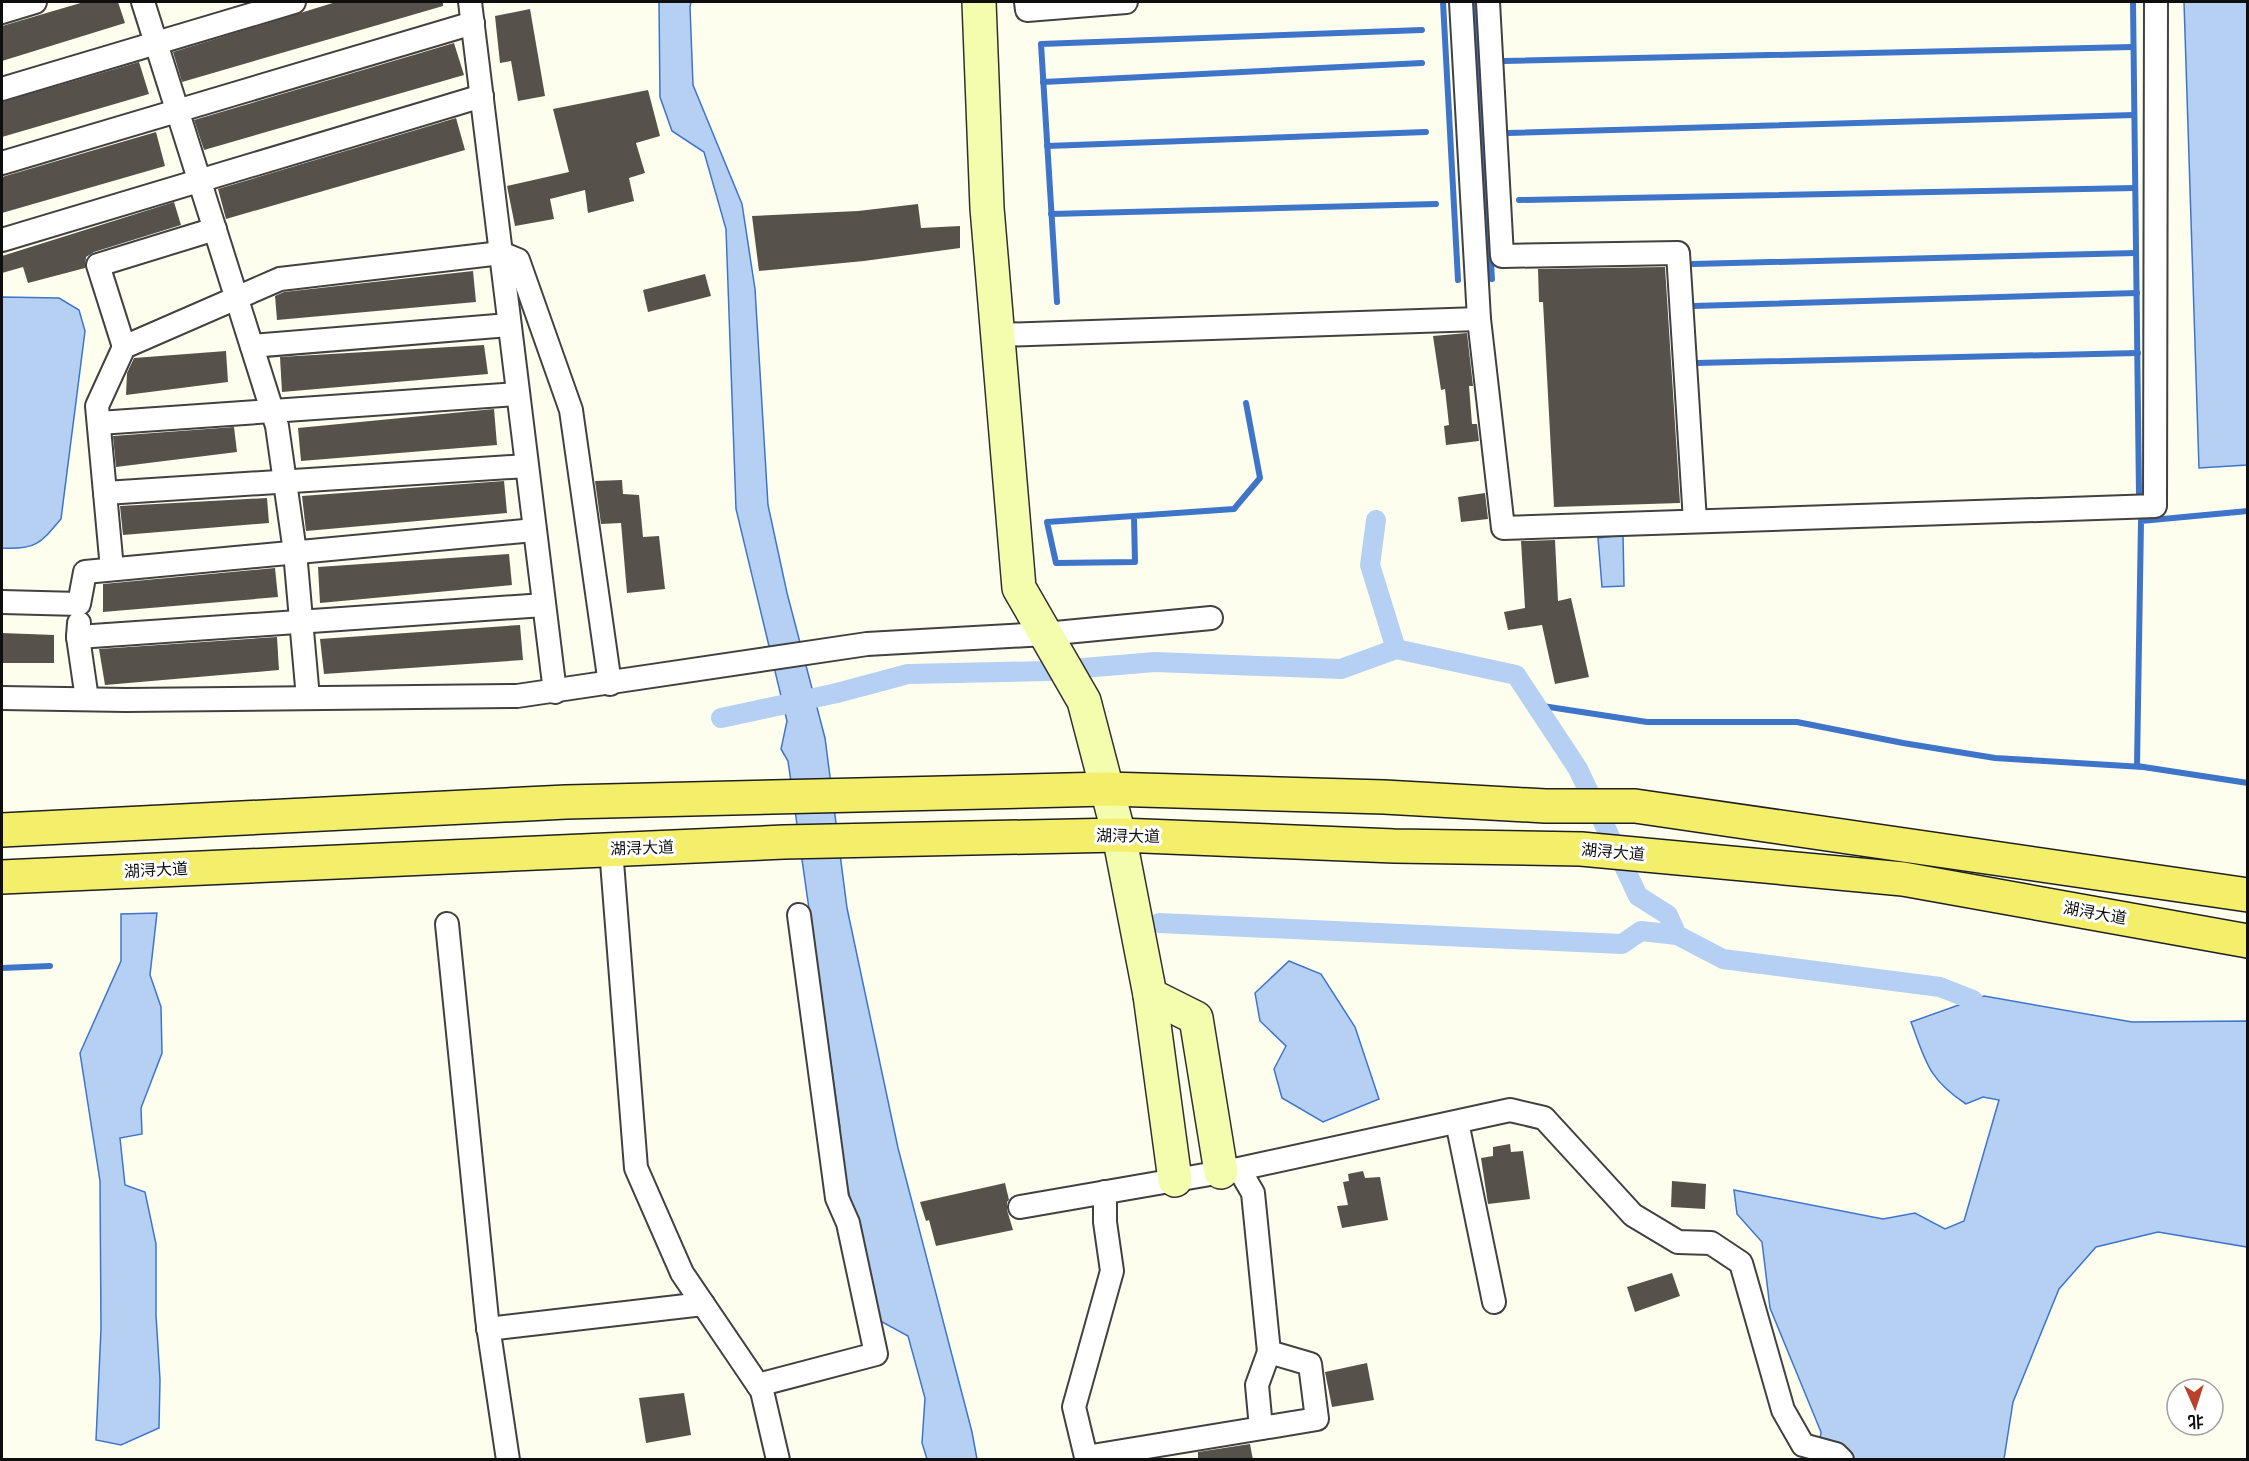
<svg xmlns="http://www.w3.org/2000/svg" width="2249" height="1461" font-family="'Crimson Pro','Noto Sans SC',serif">
<rect width="100%" height="100%" fill="#fefeef"/>
<!-- water -->
<g fill="#b6d0f4" stroke="#3f75c9" stroke-width="1.5">
<path d="M659,2H691L690,7L693,85L742,204L755,289L768,505L787,593L825,738L847,908L898,1148L972,1432L977,1459H927L922,1443L925,1398L908,1336L873,1317L837,1132L840,1127L788,761L781,749L787,721L736,509L726,229L704,152L672,131L660,97Z"/>
<path d="M2184,2H2247V465L2199,468Z"/>
<path d="M2,297L59,298L79,310L85,331L61,519C40,544 35,550 2,548Z"/>
<path d="M1623,535L1624,586L1602,587L1598,538Z"/>
<path d="M157,913L150,975L161,1007L162,1053L141,1108L142,1134L120,1138L125,1185L145,1192L156,1244V1315L160,1380L159,1428L121,1445L96,1440L101,1329L100,1181L80,1053L121,961V914Z"/>
<path d="M1289,961L1321,974L1355,1027L1379,1099L1323,1122L1282,1098L1274,1069L1286,1046L1260,1021L1255,993Z"/>
<path d="M1984,996L2132,1022L2247,1021V1247L2158,1232L2096,1247L2059,1289L2013,1402L2004,1459H1817L1821,1432L1770,1308L1762,1242L1737,1214L1734,1190L1883,1219L1915,1213L1945,1229L1964,1221L1999,1100L1983,1097L1966,1104C1928,1079 1926,1062 1911,1022Z"/>
</g>
<g fill="none" stroke-linecap="round" stroke-linejoin="round">
<!-- stream -->
<g stroke="#3f75c9" stroke-width="6">
<path d="M1443,2L1458,280"/>
<path d="M1475,2L1492,279"/>
<path d="M2133,2L2139,494"/>
<path d="M1504,61L2133,47"/>
<path d="M1043,82L1422,63"/>
<path d="M1509,133L2134,115"/>
<path d="M1047,146L1426,132"/>
<path d="M1519,200L2135,188"/>
<path d="M1051,214L1436,204"/>
<path d="M1693,264L2136,253"/>
<path d="M1057,302L1041,44L1422,30"/>
<path d="M1693,306L2137,293"/>
<path d="M1696,363L2138,353"/>
<path d="M2248,511L2141,521L2137,766L2248,783"/>
<path d="M1134,516L1135,562L1056,563L1047,522L1234,509L1260,478L1246,403"/>
<path d="M1536,705L1647,722H1797L1903,743L1995,758L2143,767"/>
<path d="M2,968L50,966"/>
</g>
<!-- canal -->
<g stroke="#b6d0f4" stroke-width="20">
<path d="M1376,520L1370,565L1396,649L1516,675L1578,769L1638,896L1668,915L1677,935L1723,959L1940,987L1973,1000"/>
<path d="M721,718L837,693L908,674L1047,671L1155,662L1341,669L1396,649"/>
<path d="M1159,923L1622,944L1641,931L1677,935"/>
</g>
</g>
<!-- building -->
<g fill="#56524b">
<path d="M84,2H118L125,23L2,61V26Z"/>
<path d="M336,2H443V6L182,82L173,52Z"/>
<path d="M530,9L545,96L518,101L511,61L500,63L495,16Z"/>
<path d="M454,43L464,75L204,150L194,120Z"/>
<path d="M139,62L149,94L2,137V102Z"/>
<path d="M648,90L660,136L636,143L645,173L629,178L634,201L588,213L585,190L550,199L554,219L515,226L507,186L569,172L553,109Z"/>
<path d="M456,118L465,150L226,219L218,189Z"/>
<path d="M156,132L165,166L2,213V177Z"/>
<path d="M174,202L181,225L94,252L86,257L85,268L28,283L23,267L2,273V256Z"/>
<path d="M918,204L921,228L960,226V248L864,261L759,271L752,216L858,211Z"/>
<path d="M1665,267L1680,503L1554,507L1543,302H1539L1538,269Z"/>
<path d="M473,271L476,302L277,320L275,296L284,292Z"/>
<path d="M705,274L711,296L648,312L643,290Z"/>
<path d="M1467,333L1473,386H1469L1472,424H1477L1479,441L1446,445L1444,426L1449,425L1445,389L1441,390L1433,336Z"/>
<path d="M484,345L488,374L282,392L280,357Z"/>
<path d="M226,351L228,382L126,395L127,373L134,358Z"/>
<path d="M494,409L497,445L301,461L298,428Z"/>
<path d="M234,427L237,452L116,467L113,436Z"/>
<path d="M622,480L623,494L639,495L643,537L659,536L665,589L627,593L621,523L601,524L595,481Z"/>
<path d="M504,481L507,513L306,531L302,496Z"/>
<path d="M1485,493L1488,519L1461,522L1458,497Z"/>
<path d="M267,498L269,523L123,535L120,506Z"/>
<path d="M1555,540L1558,601L1571,598L1589,677L1555,684L1542,625L1508,630L1504,612L1525,608L1521,541Z"/>
<path d="M509,554L512,585L320,603L318,567Z"/>
<path d="M275,568L278,597L103,612V584Z"/>
<path d="M520,625L523,660L324,674L320,639Z"/>
<path d="M2,633L54,635V663H2Z"/>
<path d="M277,637L279,670L105,685L99,649Z"/>
<path d="M1510,1144L1511,1152L1523,1151L1530,1199L1488,1204L1481,1158L1493,1156V1147Z"/>
<path d="M1363,1171L1365,1178L1380,1177L1388,1220L1342,1228L1337,1206L1348,1205L1343,1182L1349,1181L1348,1174Z"/>
<path d="M1672,1181L1706,1184L1705,1209L1671,1207Z"/>
<path d="M1005,1183L1009,1200L1007,1202V1210L1013,1230L936,1246L929,1220L926,1221L920,1202Z"/>
<path d="M1672,1273L1680,1296L1635,1312L1627,1287Z"/>
<path d="M1367,1363L1374,1400L1332,1407L1325,1372Z"/>
<path d="M684,1393L691,1435L646,1443L639,1398Z"/>
<path d="M1250,1444L1253,1460H1198V1452Z"/>
</g>
<g fill="none" stroke-linecap="round" stroke-linejoin="round">
<defs>
<g id="street">
<path d="M143,2L277,426L295,552L308,698"/>
<path d="M470,2L555,692"/>
<path d="M1026,2L1027,10L1126,2"/>
<path d="M1461,2L1479,319L1503,528L2155,506L2156,2"/>
<path d="M1488,2L1502,256L1678,253L1695,521"/>
<path d="M2,12L35,2"/>
<path d="M2,89L294,2"/>
<path d="M2,163L473,23"/>
<path d="M2,240L482,96"/>
<path d="M998,335L1479,319"/>
<path d="M252,346L509,325"/>
<path d="M124,347L98,265L215,229"/>
<path d="M99,423L518,394"/>
<path d="M105,493L526,466"/>
<path d="M112,569L97,406L124,347L280,279L501,253L518,260L571,410L610,684"/>
<path d="M2,602L79,604L85,572L534,530"/>
<path d="M79,623L78,637L87,699"/>
<path d="M78,637L544,605"/>
<path d="M2,698L126,700L517,696L867,644L1045,634L1211,618"/>
<path d="M611,849L636,1168L682,1273L762,1391L778,1460"/>
<path d="M447,924L487,1319L508,1460"/>
<path d="M1457,1122L1494,1302"/>
<path d="M1105,1192V1222L1112,1271L1074,1407L1086,1457L1317,1419L1310,1364L1269,1352L1253,1193L1239,1169"/>
<path d="M1020,1207L1239,1169L1510,1110L1544,1118L1633,1215L1678,1242L1711,1243L1741,1263L1783,1410L1803,1445L1836,1454L1842,1460"/>
<path d="M488,1329L703,1304"/>
<path d="M758,1385L876,1354L848,1223L837,1198L799,915"/>
<path d="M1261,1428L1257,1385L1269,1352"/>
</g>
<g id="secondary">
<path d="M979,2L987,208L1019,588L1084,701L1119,835L1150,995L1175,1180"/>
<path d="M1150,995L1196,1018L1221,1172"/>
</g>
<g id="primary">
<path d="M2,830L566,802L1107,789L1384,797L1545,806H1635L2248,895"/>
<path d="M2,877L784,842L1119,835L1394,846L1581,849L1903,879L2248,941"/>
</g>
</defs>
<!-- street casing -->
<use href="#street" stroke="#414141" stroke-width="26"/>
<!-- secondary casing -->
<use href="#secondary" stroke="#303030" stroke-width="36"/>
<!-- primary casing -->
<use href="#primary" stroke="#1f1f1f" stroke-width="36"/>
<!-- street -->
<use href="#street" stroke="#fff" stroke-width="22"/>
<!-- secondary -->
<use href="#secondary" stroke="#f4fcad" stroke-width="33"/>
<!-- primary -->
<use href="#primary" stroke="#f4ef6a" stroke-width="33"/>
</g>
<g text-anchor="middle" dominant-baseline="central" stroke-width="6" stroke-linejoin="round" paint-order="stroke">
<!-- street labels -->
<g font-size="16" fill="#0e0e0e" stroke="#fff">
<text transform="translate(1128 836) rotate(1)">湖浔大道</text>
<text transform="translate(642 848) rotate(-2)">湖浔大道</text>
<text transform="translate(1613 852) rotate(5)">湖浔大道</text>
<text transform="translate(156 870) rotate(-3)">湖浔大道</text>
<text transform="translate(2095 913) rotate(10)">湖浔大道</text>
</g>
</g>
<!-- border -->
<rect width="2249" height="1461" fill="none" stroke="#0e0e0e" stroke-width="6"/>
<!-- north arrow -->
<g transform="translate(2195 1407) rotate(177)"><circle r="28" fill="#ffffff" stroke="#9f9f9f" stroke-width="1.5"/>
<path d="M0-4.5L10 22L0 15L-10 22Z" fill="#ba412a"/>
<text y="-9" font-size="16" font-weight="bold" text-anchor="middle" fill="#0e0e0e">北</text>
</g>
</svg>
